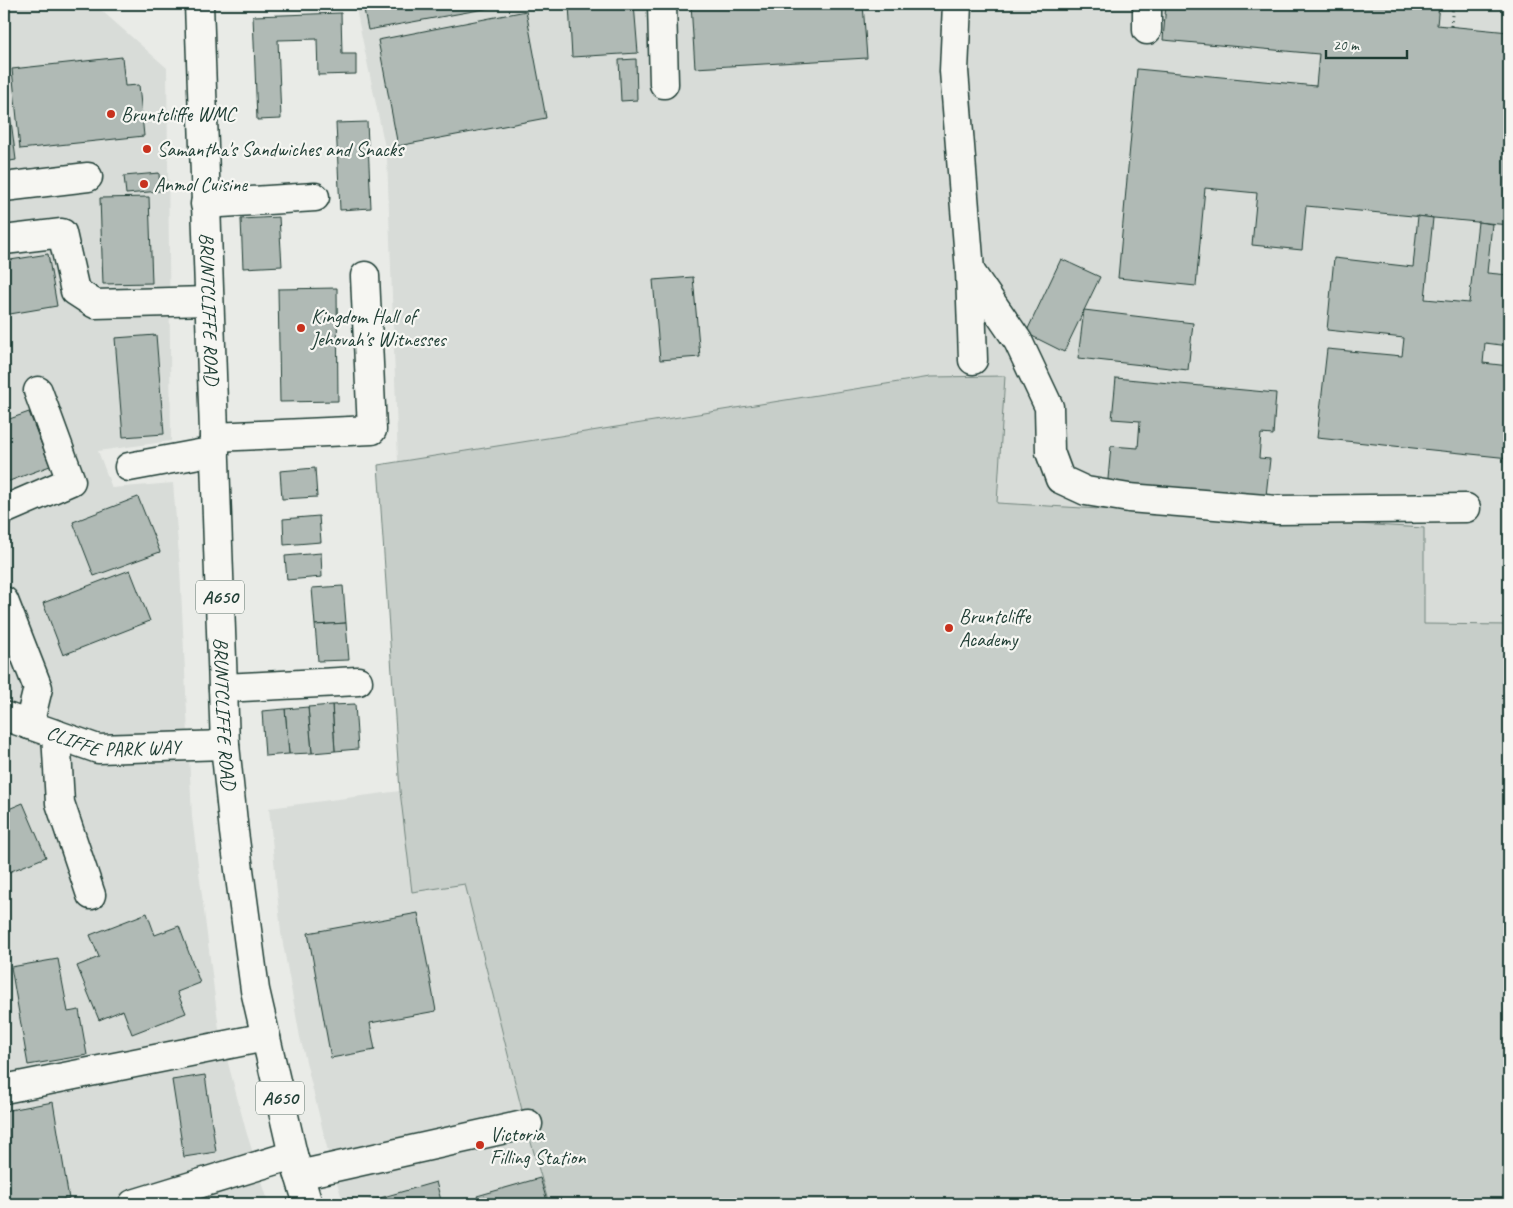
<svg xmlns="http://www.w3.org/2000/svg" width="1513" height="1208" font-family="Caveat,sans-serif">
<rect width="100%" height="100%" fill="#e9ebe7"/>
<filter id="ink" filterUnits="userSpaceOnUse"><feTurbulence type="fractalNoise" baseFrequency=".02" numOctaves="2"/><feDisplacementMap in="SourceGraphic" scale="10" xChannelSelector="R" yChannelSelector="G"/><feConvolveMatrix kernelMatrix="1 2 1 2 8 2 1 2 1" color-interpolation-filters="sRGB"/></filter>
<g filter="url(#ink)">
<!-- built -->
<g fill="#d8dcd8">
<path d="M4,4H94L167,68L171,441L98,451L112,488L173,483L180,568L192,817L219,1029L246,1131L269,1204H4Z"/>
<path d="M355,4H1509V1204H344L332,1168L300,1037L281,933L269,808L400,791L378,465L398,462L387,157Z"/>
</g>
<!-- green -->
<path fill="#c7cec9" stroke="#73867e" d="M1005,376L997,503L1424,528V624L1509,625V1204H549L525,1122L465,884L412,892L400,791L378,465L930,377Z"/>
<!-- building -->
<g fill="#b0bab5" stroke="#1f3d34">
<path d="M363,4H512L368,30Z"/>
<path d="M569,4H634L638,53L572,57Z"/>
<path d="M691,4H863L867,58L695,68Z"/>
<path d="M1166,4H1275L1302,6V4H1439L1437,25L1509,32V225L1306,206L1302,250L1252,245L1257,193L1205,188L1196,286L1118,278L1137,69L1316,86L1319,54L1163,40Z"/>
<path d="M526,11L546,118L398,146L378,40Z"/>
<path d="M341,13L342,54H356V74L318,75L317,39L278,40L281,119L257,120L253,16Z"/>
<path d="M122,57L125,86L139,85L144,136L20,149L12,69Z"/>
<path d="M636,59L637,100L621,101L619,60Z"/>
<path d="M4,113H10L16,160L4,162Z"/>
<path d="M367,122L371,208L340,210L336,123Z"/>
<path d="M159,173L160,191L126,194L124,176Z"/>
<path d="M149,197L152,283L103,284L100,198Z"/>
<path d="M1418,216L1433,218L1425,299L1469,303L1478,222L1492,224L1487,273L1509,275V346L1485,343L1483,363L1509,366V458L1317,438L1327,349L1402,356L1404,338L1327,330L1334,258L1413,267Z"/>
<path d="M279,217L282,266L243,268L241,219Z"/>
<path d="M48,254L57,306L4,315V261Z"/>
<path d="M1061,259L1100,277L1064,352L1026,333Z"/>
<path d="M693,277L700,357L660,360L653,280Z"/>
<path d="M337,288L338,401L280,402L278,289Z"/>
<path d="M1084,310L1193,323L1188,370L1078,358Z"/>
<path d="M156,335L164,434L123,437L115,338Z"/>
<path d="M1116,378L1276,393L1273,435L1261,434L1259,458L1270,459L1265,505L1107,490L1111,446L1138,448L1140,421L1112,419Z"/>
<path d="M29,412L50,466L4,483V421Z"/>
<path d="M315,468L317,497L282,499L280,471Z"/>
<path d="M138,497L160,552L94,576L73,522Z"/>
<path d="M319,516L321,542L284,545L283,519Z"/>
<path d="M321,553L322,577L287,580L285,556Z"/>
<path d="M130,570L150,621L63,655L43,603Z"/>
<path d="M343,586L346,623L315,625L312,588Z"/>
<path d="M346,623L349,660L318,661L315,625Z"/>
<path d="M355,704L358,749L335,751L332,705Z"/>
<path d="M332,705L335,751L312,753L308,707Z"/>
<path d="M308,707L312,753L289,754L285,709Z"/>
<path d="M285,709L289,754L265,756L262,711Z"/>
<path d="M23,803L46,857L4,874V811Z"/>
<path d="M147,913L155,935L179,926L200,983L177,992L186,1013L132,1034L123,1010L99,1020L77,966L99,957L90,935Z"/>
<path d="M418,913L436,1011L370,1023L375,1050L331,1058L308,933Z"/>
<path d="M58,959L68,1012L79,1010L87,1055L28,1065L11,967Z"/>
<path d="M205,1075L216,1152L184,1157L172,1080Z"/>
<path d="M53,1102L69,1199L39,1204H4V1111Z"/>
<path d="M540,1178L548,1204H480L477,1196Z"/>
<path d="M436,1182L442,1204H359Z"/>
</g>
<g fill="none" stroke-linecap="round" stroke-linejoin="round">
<defs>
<g id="minor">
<path d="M662,4L664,84"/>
<path d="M957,4L954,71L970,271L973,360"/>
<path d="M1147,30V4"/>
<path d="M4,187L88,177"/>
<path d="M205,204L315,197"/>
<path d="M4,240L62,233L75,291L95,304L208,301"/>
<path d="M970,271L1018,341L1049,407L1050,452L1060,479L1086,491L1129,498L1277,510L1466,508"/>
<path d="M214,437L372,430L365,276"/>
<path d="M129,467L215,451"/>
<path d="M4,510L71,481L38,391"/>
<path d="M4,601L38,688L29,725"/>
<path d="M223,688L358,681"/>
<path id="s1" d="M4,716L98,749L225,745"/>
<path d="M56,734L60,803L91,895"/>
<path d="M4,1089L266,1037"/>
<path d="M299,1175L528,1124"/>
<path d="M133,1204L293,1155"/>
</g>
<g id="major">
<path id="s2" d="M199,4L225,745L234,832L255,990L293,1155L308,1204"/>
</g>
</defs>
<!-- minor casing -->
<use href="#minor" stroke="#1f3d34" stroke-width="31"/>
<!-- major casing -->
<use href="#major" stroke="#1f3d34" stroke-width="31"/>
<!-- path -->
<g stroke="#1f3d34" stroke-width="3" stroke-dasharray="1 4" stroke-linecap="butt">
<path d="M1473,4L1508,7"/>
<path d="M1451,26L1453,4"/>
</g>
<!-- minor -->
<use href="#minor" stroke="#f6f6f2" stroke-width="28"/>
<!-- major -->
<use href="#major" stroke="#f6f6f2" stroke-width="28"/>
</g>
</g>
<!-- markers -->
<g fill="#c8321e" stroke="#f6f6f2" stroke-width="2">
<circle cx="111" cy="114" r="5"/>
<circle cx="147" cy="149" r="5"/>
<circle cx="144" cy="184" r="5"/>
<circle cx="301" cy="328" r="5"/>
<circle cx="949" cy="628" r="5"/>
<circle cx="480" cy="1145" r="5"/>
</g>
<g text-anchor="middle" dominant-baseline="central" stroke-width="4.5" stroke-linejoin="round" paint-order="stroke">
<!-- shield labels -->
<g fill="#f6f6f2" stroke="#60746d" stroke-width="1">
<rect x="196" y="580.5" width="48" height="33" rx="4"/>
<rect x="256" y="1081.5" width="48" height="33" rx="4"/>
</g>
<g font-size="19" font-weight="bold" fill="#1f3d34">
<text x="220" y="597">A650</text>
<text x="280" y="1098">A650</text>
</g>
<!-- poi labels -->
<g font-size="20" fill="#1f3d34" stroke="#f6f6f2" text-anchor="start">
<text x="121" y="114">Bruntcliffe WMC</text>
<text x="157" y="149">Samantha's Sandwiches and Snacks</text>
<text x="154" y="184">Anmol Cuisine</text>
<text x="311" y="316">Kingdom Hall of<tspan x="311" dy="23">Jehovah's Witnesses</tspan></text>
<text x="959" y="616">Bruntcliffe<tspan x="959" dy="23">Academy</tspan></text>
<text x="490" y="1134">Victoria<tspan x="490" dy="23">Filling Station</tspan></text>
</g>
<!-- street labels -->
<g font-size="20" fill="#1f3d34" stroke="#f6f6f2">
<text stroke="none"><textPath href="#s2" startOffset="305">BRUNTCLIFFE ROAD</textPath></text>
<text stroke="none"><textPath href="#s2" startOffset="710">BRUNTCLIFFE ROAD</textPath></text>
<text stroke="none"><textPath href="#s1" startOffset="114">CLIFFE PARK WAY</textPath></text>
</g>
</g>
<!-- margin -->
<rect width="1513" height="1208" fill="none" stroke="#f6f6f2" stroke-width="20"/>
<rect x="10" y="10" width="1493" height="1188" fill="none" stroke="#1f3d34" stroke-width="2" filter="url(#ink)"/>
<!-- scale -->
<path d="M1326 50v8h81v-8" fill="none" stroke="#1f3d34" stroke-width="2.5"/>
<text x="1333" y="50" font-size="15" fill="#1f3d34" stroke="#f6f6f2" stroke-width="4" paint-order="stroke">20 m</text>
</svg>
